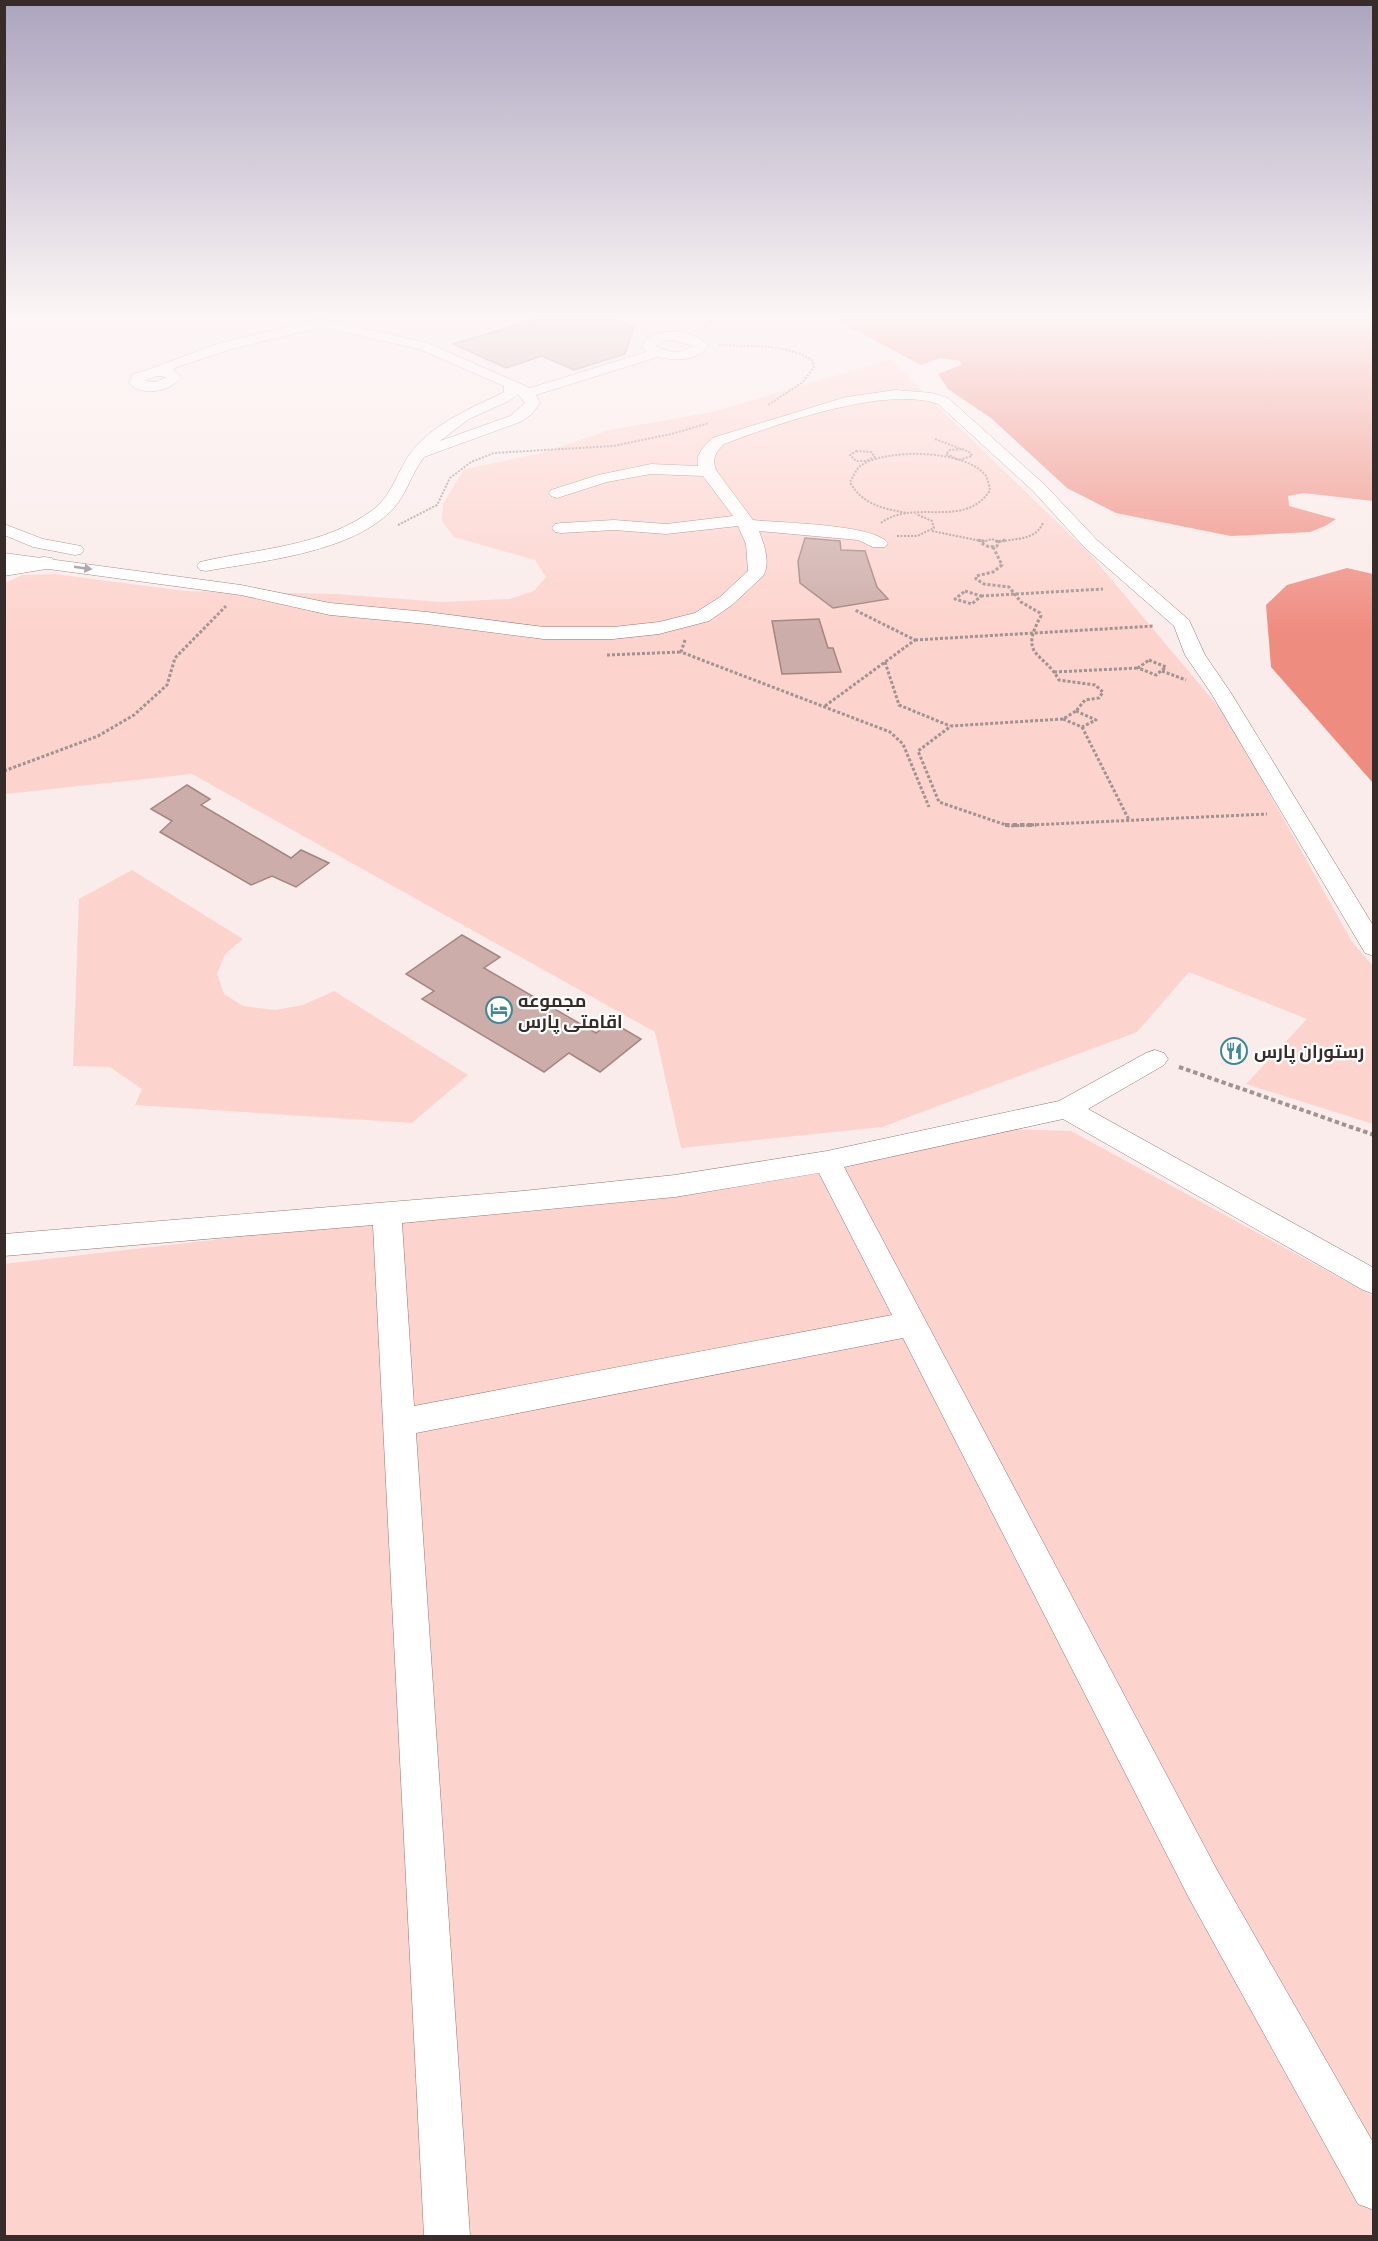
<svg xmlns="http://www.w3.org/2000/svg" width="1378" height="2241" font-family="Poppins,Cairo,sans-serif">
<rect width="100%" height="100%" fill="#faecea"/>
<!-- green -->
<g fill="#fdd3cd">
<path d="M892,359L933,402L1090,554L1227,717L1352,942L1373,966V1124L1246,1084L1307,1019L1189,972L1137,1032L882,1127L681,1148L655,1032L192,774L5,794V583L22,575L55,574L185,591L337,594L441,602L509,599L534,591L546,577L535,560L454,537L442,521L443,504L464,469L538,454L610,430L712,412Z"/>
<path d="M132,870L243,939L225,954L217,974L224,994L243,1006L275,1010L303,1005L334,991L468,1075L412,1123L135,1105L142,1089L110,1067L73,1066L79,899Z"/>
<path d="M1008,1129L1071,1131L1373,1296V2236H5L4,1264L831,1169Z"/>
</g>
<!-- water -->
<g fill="#ef8c80">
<path d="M847,318H1373V501L1304,493L1288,496L1289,506L1336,519L1325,526L1310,532L1231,536L1116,513L1067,488L991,418L948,389L938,374L961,365L960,361L940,358L921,365L836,320Z"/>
<path d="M1347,568L1373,574V783L1271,667L1266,605L1287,585Z"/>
</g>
<!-- building -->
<g fill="#cdada9" stroke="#a48581" stroke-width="1.5">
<path d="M540,318H608L634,327L625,354L574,370L542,356L506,368L453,344Z"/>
<path d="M805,538L840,541L841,550L865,551L877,587L888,599L833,608L800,583L798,561Z"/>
<path d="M819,619L828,648H833L841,672L782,674L772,621Z"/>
<path d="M187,785L210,799L201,805L291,858L301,850L329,863L296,887L272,876L251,885L160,832L172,821L151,809Z"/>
<path d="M462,935L500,957L484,968L596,1033L610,1021L641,1039L600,1072L569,1053L544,1072L422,999L434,991L406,974Z"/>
</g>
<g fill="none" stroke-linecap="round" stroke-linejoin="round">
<defs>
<g id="street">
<path d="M322,319L428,343L530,388L646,352L642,347C652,324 695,329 708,346C696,362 676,361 658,357L536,395L540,403L532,414L520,422L424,457C411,474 406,497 390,512C348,553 262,561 206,571L200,570L197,566L200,562C259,548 324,547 374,509C393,494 398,469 412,451C437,421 470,409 504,392V386L419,349L322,327L232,349L180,366L173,369L181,378C170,392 141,397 129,383L133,374C163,366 191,352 221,343C254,334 289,327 322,319ZM672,340L693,346C681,354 669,353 656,346L662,341ZM157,376L166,377L156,382L144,381ZM518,394L525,403L510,416L440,441L469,419L509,401Z"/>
<path d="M896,390L932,393L948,398L1045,485L1097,540L1189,620L1205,655L1231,693L1374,927V956L1365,953L1362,948L1211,693L1185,655L1174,626L1085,548L1033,491L938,404C886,385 774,425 724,444C715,453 712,458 716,470L753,520C779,523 874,524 888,543L885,547H873L858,540L759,531C764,544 771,563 763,576L732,605L709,621L659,634L613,639H544L427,624L330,615L241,595L4,563V553L241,585L330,603L427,612L544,627H613L659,622L695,613L720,597L748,571L746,544L738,526L666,534L614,530L561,533L555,532L552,528L555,524L561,523L614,520L666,524L733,516L703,476L651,474L607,482L557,498L551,496L549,493L551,490L598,475L651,464L698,466C695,454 705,446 712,438L846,397Z"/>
<path d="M4,524L43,539L81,546L84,550L81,554L75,555L33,547L4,535Z"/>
<path d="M1155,1050L1164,1053L1168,1059L1164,1065L1088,1109L1374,1268V1294L1363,1290L1063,1119L844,1167L1217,1870L1374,2144V2210L1358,2204L1189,1898L903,1338L416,1433L470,2236H424L373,1225L4,1256V1234L523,1191L675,1175L827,1151L1059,1101L1146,1053ZM819,1173L892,1315L414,1406L402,1223L675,1197Z"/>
</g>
<path id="secondary" d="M44,557L52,558L55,563L52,568L4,576V563Z"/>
</defs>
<!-- street casing -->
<use href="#street" stroke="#947672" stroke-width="1"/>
<!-- secondary casing -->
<use href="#secondary" stroke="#947672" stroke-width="1"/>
<!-- path-far2 -->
<g stroke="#a09391" stroke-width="2" stroke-dasharray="2 1.5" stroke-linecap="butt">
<path d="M703,328L713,318"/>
<path d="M719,345C750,347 785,343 812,360L814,367L803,382L768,405"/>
<path d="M935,439L959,448"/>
<path d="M962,449L971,453L972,456L959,460L946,454L950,450Z"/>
<path d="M856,451L871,452L875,457L866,461H856L850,455Z"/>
<path d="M881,523C913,498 966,530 990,490C989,486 988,480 986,476C966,449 886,448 860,466C856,470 853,477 850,482C861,504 884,509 907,513"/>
<path d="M398,525L437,505L450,478L471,462L494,453L613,446L671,434L709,423"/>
<path d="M932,531L981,541"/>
<path d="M897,536H917L934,528L932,521L916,514"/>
<path d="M982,542L992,539L998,542"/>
<path d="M998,542C1015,538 1035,541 1043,523"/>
</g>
<!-- path-far1 -->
<g stroke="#a09391" stroke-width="3" stroke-dasharray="3 2" stroke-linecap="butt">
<path d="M978,540L981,541"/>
<path d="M984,540L981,543L989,547L997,546L998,542L995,540"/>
<path d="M998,542L1005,540"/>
<path d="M993,547L1002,565L993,572L976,576V579L984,584L1009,587L1021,602L1040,613L1041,616C1018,657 1043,651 1059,680L1095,685L1103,692L1099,698L1085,700L1076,711"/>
<path d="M965,591L981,596L972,604L955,599Z"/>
<path d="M981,596L1103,589"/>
<path d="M685,640L681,652L890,732L903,744L929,807"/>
<path d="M915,640L1154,626"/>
<path d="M607,655L681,652"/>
<path d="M1149,660L1166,667L1156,675L1138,668Z"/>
<path d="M885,662L899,705L950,726"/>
<path d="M1162,671L1186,680"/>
<path d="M1054,672L1138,668"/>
<path d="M825,706L915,640L855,610"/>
<path d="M1076,711L1096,720L1082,727L1063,719Z"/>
<path d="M1063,719L951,726L918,751L939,802L1009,826L1267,814"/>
<path d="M1082,727L1129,820"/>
<path d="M4,771L98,736L134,715L167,685L175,658L226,606"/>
</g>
<!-- path -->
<g stroke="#a09391" stroke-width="4" stroke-dasharray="4.5 3" stroke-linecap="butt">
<path d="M1005,825H1036"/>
<path d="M1179,1067L1374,1135"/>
</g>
<!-- street -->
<use href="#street" fill="#fff" fill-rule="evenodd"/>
<!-- secondary -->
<use href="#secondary" fill="#fff" fill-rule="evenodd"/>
</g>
<!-- one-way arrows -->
<defs><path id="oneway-solid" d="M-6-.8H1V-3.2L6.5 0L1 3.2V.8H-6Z" transform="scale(1.5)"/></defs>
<use fill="#9c9694" href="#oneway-solid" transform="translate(83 568) rotate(8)"/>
<!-- sky -->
<linearGradient id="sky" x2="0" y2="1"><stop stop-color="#aba4be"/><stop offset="0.5" stop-color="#fdf6f6"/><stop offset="1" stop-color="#fdf6f6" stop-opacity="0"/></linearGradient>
<rect width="1378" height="632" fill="url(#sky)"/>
<!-- icons -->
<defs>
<symbol id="hotel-ring" viewBox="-11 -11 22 22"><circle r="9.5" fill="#fff" stroke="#418892" stroke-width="1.5"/><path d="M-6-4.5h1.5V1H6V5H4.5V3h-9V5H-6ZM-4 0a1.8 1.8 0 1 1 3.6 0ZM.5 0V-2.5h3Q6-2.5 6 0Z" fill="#418892"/></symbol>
<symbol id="restaurant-ring" viewBox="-11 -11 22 22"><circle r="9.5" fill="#fff" stroke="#418892" stroke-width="1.5"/><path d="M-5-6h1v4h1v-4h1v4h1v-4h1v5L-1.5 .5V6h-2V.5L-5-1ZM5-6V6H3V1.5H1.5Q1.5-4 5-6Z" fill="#418892"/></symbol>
</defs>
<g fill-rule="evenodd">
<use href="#hotel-ring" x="484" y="995" width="30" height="30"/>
<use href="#restaurant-ring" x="1219" y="1036" width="30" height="30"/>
</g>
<g text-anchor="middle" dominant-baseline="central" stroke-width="4.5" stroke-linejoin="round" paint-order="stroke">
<!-- poi labels -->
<g font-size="18" font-weight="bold" fill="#382c2a" stroke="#fff" text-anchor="start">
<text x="518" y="1000">مجموعه<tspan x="518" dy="21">اقامتی پارس</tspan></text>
<text x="1254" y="1051">رستوران پارس</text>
</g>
</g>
<!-- border -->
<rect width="1378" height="2241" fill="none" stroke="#382c2a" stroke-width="12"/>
</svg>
